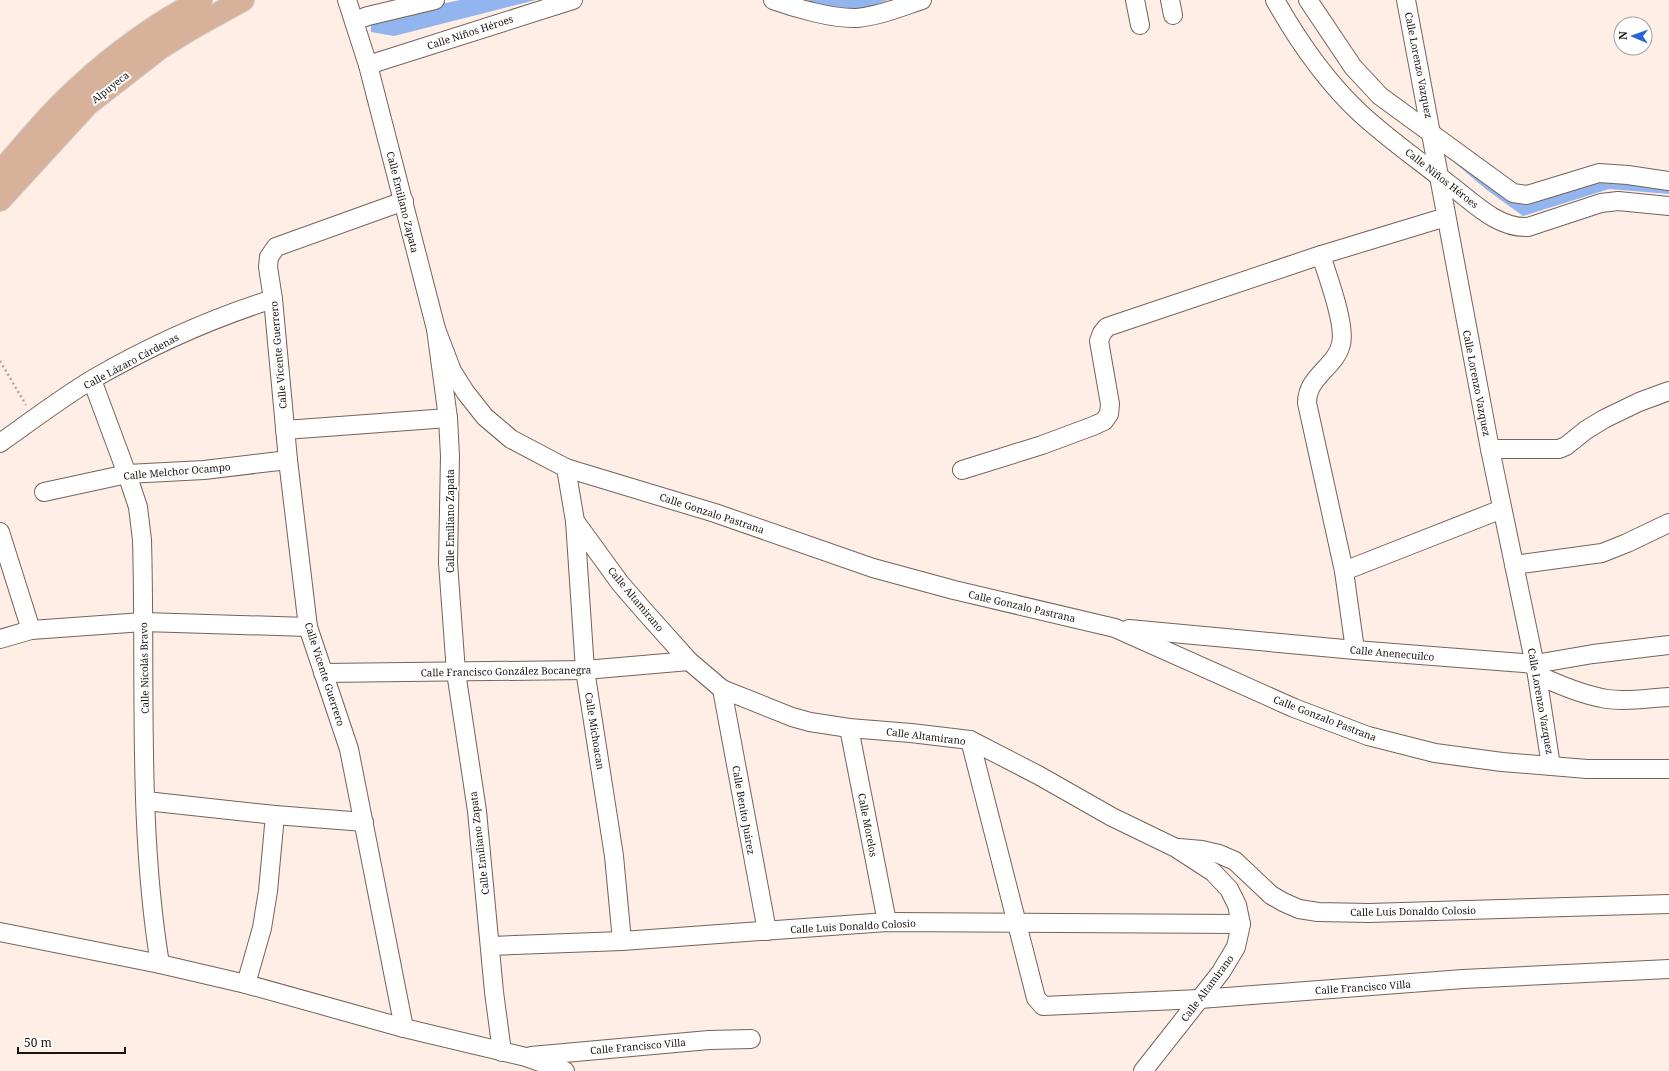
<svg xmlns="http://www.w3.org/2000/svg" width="1669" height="1071" font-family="'Noto Serif',serif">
<rect width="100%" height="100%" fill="#feeee5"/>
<!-- water -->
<g fill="#92b4ef">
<path d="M460,0H536L394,36L371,32V19Z"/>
<path d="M808,0H888L853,13L815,4Z"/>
<path d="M1299,0H1312L1392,106L1527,203L1600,178L1669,186V194L1609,189L1523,216L1487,190L1348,73Z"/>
</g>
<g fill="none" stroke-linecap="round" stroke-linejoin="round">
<defs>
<g id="minor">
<path d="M347,0L368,65L436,329L448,418L450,456L448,563L456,672L477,811L494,992L502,1052"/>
<path d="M773,0C795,8 833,19 857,18C879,16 901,7 922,0"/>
<path d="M1135,0L1140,25"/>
<path d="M1170,0L1173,15"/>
<path d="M1275,0C1298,41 1326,81 1360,113C1388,139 1420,161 1450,185C1473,202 1498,229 1528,227L1601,203L1618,201L1669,206"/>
<path d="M1308,0L1353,67L1380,96L1513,193L1527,195L1599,173L1628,175L1669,181"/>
<path d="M1406,0L1490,449L1537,675L1551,766"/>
<path d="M354,21L368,16L435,0"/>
<path d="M368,65L573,0"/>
<path d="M404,201L276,247L269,257L268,267L273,299L288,460L308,627L349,749L404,1028"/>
<path d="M1321,255C1327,275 1346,324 1341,344C1336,367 1307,376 1307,403L1344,571L1355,650"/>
<path d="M436,329L452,371L466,393L485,417L511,439L566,468L715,513L873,568L954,590L1115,628L1294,708L1368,736L1435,753L1502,762L1587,769H1669"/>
<path d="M92,380L127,474L138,507L142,540C146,681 137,824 160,964"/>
<path d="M285,430L448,418"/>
<path d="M0,443C30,422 61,398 93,379C150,346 210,319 273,299"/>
<path d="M1490,449H1559L1566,446L1586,430L1604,419L1639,402L1669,391"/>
<path d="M566,468L575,521L620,583L646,613L689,661L722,689L792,717L810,722L849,728L911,733L970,740L1038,775L1112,817L1176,848L1213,872L1229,889L1237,905L1241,924L1236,947L1221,972L1143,1071"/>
<path d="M962,470L1042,445L1093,426L1104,421L1109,414L1110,404L1099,341L1102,333L1107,327L1321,255L1446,217"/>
<path d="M44,492L127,474L204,470L288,460"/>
<path d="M575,521L585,670L614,856L622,941"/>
<path d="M0,532L31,630"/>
<path d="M1514,565L1602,553L1627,543L1669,523"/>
<path d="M1344,571L1502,509"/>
<path d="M1129,629L1355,650L1535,664L1593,654L1669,645"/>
<path d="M0,639L31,630L143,622L308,627"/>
<path d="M323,673L585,670L689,661"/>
<path d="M1537,675C1560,685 1583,695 1607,699C1627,702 1649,698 1669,697"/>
<path d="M722,689L767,931"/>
<path d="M849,728L887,922"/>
<path d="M970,740L1036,998L1043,1006L1200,999L1463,979L1669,969"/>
<path d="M146,801L275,815L364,822"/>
<path d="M1179,848L1202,850L1219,854L1235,861L1271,895L1283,902L1299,909L1318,912L1369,913L1669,904"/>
<path d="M0,932L160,964L246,984L404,1028L526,1057L565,1071"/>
<path d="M490,946L622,941L887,922L1241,924"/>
<path d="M246,984L262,928L268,891L275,815"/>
<path d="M531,1056L709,1040L751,1039"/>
</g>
<g id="major">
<path d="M0,172C22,148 42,122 66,99C106,60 151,26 201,0"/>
<path d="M0,200L88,104L160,48L194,27L243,0"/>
</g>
</defs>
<!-- minor casing -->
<use href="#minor" stroke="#746358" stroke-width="20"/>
<!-- major casing -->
<use href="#major" stroke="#d1d0cf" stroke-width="24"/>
<!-- path -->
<path stroke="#b2a59d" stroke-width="2.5" stroke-dasharray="2 3" stroke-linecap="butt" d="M0,361L26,405"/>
<!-- minor -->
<use href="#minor" stroke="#fff" stroke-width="18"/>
<!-- major -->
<use href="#major" stroke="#d7b199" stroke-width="22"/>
</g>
<g text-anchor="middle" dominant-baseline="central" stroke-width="4" stroke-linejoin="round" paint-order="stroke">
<!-- street labels -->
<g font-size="10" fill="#1a130f" stroke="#fff">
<text transform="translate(470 32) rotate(-18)">Calle Niños Héroes</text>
<text transform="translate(1419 65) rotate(79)">Calle Lorenzo Vazquez</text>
<text transform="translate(110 87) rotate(-38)">Alpuyeca</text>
<text transform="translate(1442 178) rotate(38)">Calle Niños Héroes</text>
<text transform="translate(403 202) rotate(76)">Calle Emiliano Zapata</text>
<text transform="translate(278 355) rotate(-95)">Calle Vicente Guerrero</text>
<text transform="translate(131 361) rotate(-28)">Calle Lázaro Cárdenas</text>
<text transform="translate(1477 383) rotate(79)">Calle Lorenzo Vazquez</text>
<text transform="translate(177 471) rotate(-5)">Calle Melchor Ocampo</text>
<text transform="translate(712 513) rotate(18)">Calle Gonzalo Pastrana</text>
<text transform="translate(450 521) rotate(-90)">Calle Emiliano Zapata</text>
<text transform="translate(636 599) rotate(50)">Calle Altamirano</text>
<text transform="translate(1022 606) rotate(13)">Calle Gonzalo Pastrana</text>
<text transform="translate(1392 653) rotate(5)">Calle Anenecuilco</text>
<text transform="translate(144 668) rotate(-91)">Calle Nicolás Bravo</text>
<text transform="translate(506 671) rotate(-1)">Calle Francisco González Bocanegra</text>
<text transform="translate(325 674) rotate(72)">Calle Vicente Guerrero</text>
<text transform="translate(1541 701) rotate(80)">Calle Lorenzo Vazquez</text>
<text transform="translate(1325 718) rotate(21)">Calle Gonzalo Pastrana</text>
<text transform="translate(595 731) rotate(81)">Calle Michoacan</text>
<text transform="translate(926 736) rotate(7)">Calle Altamirano</text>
<text transform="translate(744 810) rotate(80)">Calle Benito Juárez</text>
<text transform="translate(868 825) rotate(79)">Calle Morelos</text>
<text transform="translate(479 843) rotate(-97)">Calle Emiliano Zapata</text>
<text transform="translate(1413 911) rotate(-1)">Calle Luis Donaldo Colosio</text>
<text transform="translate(853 926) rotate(-3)">Calle Luis Donaldo Colosio</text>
<text transform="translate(1363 987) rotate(-4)">Calle Francisco Villa</text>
<text transform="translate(1207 988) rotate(-53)">Calle Altamirano</text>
<text transform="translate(638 1046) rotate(-5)">Calle Francisco Villa</text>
</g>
</g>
<!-- north arrow -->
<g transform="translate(1633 36) rotate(272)"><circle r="19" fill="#ffffff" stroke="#a3a19f"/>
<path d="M0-3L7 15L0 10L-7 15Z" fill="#2b64d2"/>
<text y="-6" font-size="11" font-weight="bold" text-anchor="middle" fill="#1a130f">N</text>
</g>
<!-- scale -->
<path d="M18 1047v6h107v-6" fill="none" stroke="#1a130f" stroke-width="2"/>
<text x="24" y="1047" font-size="12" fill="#1a130f" stroke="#ffffff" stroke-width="3" paint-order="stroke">50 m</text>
</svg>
